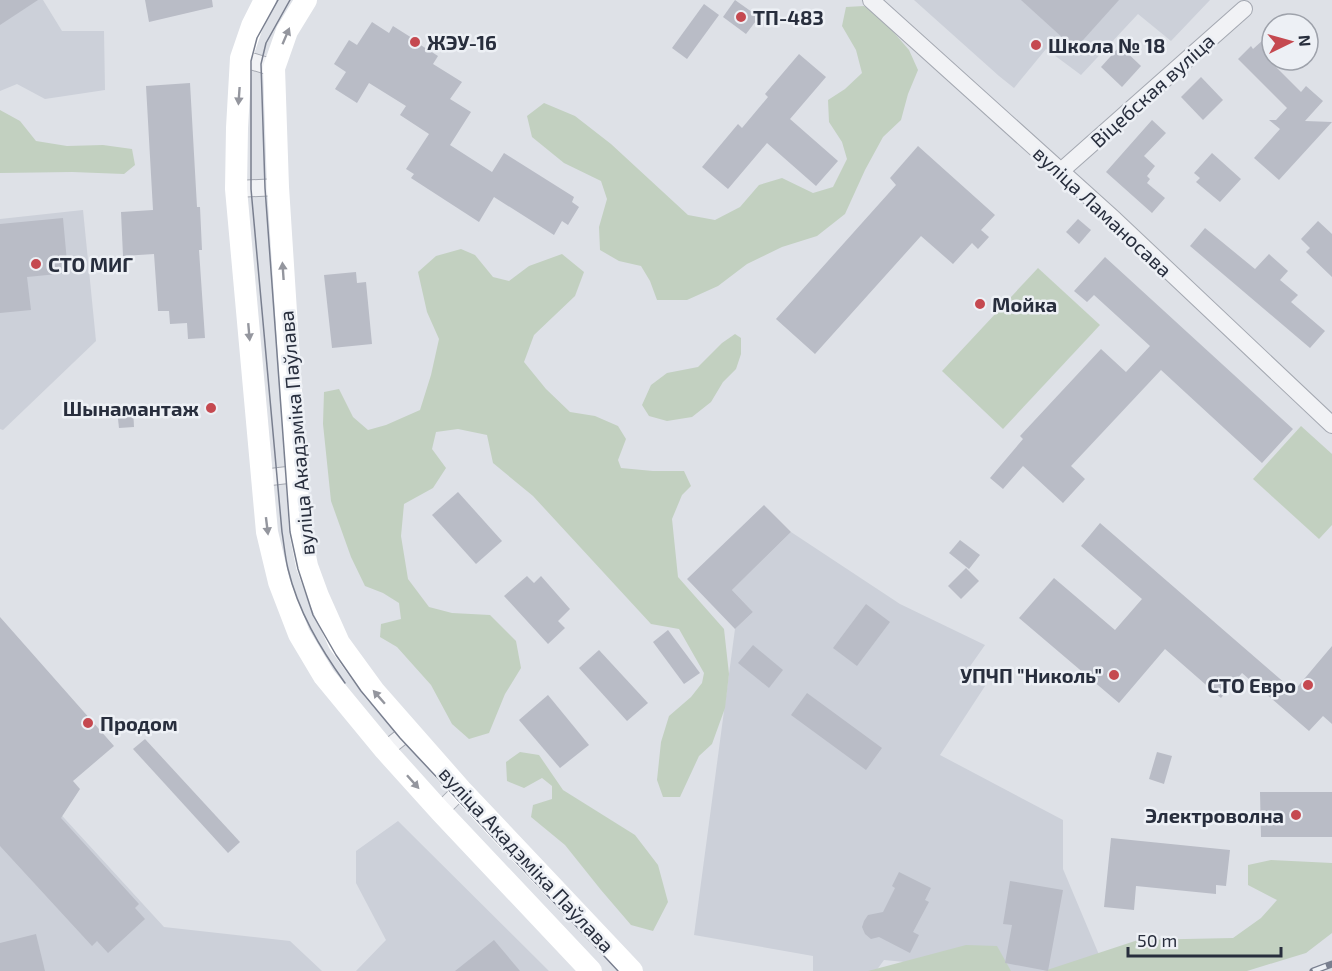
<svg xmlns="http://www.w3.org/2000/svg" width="1332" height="971" font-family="'Exo 2',sans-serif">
<rect width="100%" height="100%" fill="#dee1e7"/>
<!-- built -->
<g fill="#ccd0d9">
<path d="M0,0H43L62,31H104L105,90L45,99L17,84L0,91Z"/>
<path d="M914,0H1210L1171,41L1138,14L1081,75L1046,49L1014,88L999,76Z"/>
<path d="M83,210L96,341L3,430L0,429V219Z"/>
<path d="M791,532L900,604L985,645L966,672L987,683L940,755L1063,820V869L1100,957L1056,971H1000L884,960L876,971H813V956L694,935L735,629L753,612L732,590Z"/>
<path d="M0,748L164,927L290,941L322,971H0Z"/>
<path d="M398,821L549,971H356L386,940L356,883V851Z"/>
</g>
<!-- green -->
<g fill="#c2d0c0">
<path d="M864,6L884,21L909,50L918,70L908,94L901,120L883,137L865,170L845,214L817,236L782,247L747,264L718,286L687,300H657L650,281L641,266L619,261L600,250L599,227L607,199L601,181L564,163L532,137L527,116L544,103L575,116L611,144L688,215L715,220L740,207L759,185L782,178L813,193L833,187L847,159L842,142L829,122L828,100L845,89L862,73L856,50L842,26L846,7Z"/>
<path d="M0,110L20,121L36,141L67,146L103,145L132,149L135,165L124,174L72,172L0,173Z"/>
<path d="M461,249L475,255L493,277L509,281L529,266L562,254L584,272L575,296L534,335L524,362L546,389L570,412L595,416L618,426L626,439L618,460L621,468L653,471H684L691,486L682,495L672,519L678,577L724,629L729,674L725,708L712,744L699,756L680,797H663L657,780L661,742L669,716L691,697L702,683L704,673L679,629L651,624L533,496L493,463L487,435L458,429L436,432L432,449L446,468L433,488L404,504L401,536L408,579L429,607L452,613L490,615L516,641L521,668L505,694L489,733L469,739L452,724L431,685L397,647L380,637L381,624L401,619L399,603L383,593L365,586L351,557L331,501L323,424L324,392L339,389L353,417L368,430L386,425L420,410L431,375L439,339L427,312L418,272L436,256Z"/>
<path d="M1038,268L1100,325L1003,429L942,371Z"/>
<path d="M735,334L741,338V354L736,369L723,382L711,402L692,417L667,421L649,416L642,405L651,385L667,373L698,367L722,343Z"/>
<path d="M1301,426L1332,454V525L1319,539L1253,479Z"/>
<path d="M520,752L539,755L563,790L635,835L658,865L668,902L653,931L631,925L601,890L565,845L531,817L533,805L552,799V786L542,778L524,788L507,781L506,762Z"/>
<path d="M1271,860L1332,863V933L1306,953L1247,971H1044L1138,940L1233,938L1261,918L1277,900L1248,885V865Z"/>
<path d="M966,945L997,946L1011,971H868Z"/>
</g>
<!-- building -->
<g fill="#b9bcc6">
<path d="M0,0H38L0,25Z"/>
<path d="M145,0H212L213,7L149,22Z"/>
<path d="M735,0L759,17L746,34L723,17Z"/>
<path d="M1021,0H1119L1075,49Z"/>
<path d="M704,4L719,15L687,59L672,48Z"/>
<path d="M372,22L389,33L393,26L412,38L411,39L438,56L433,64L462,82L450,99L471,112L450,145L492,172L504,153L574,197L572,202L579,207L568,225L562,221L554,235L494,197L479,222L411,178L414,174L406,169L429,134L400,115L406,106L369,83L357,103L335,89L346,72L334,64L349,40L357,45Z"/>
<path d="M1263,40L1272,50V63L1301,92L1306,86L1323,101L1305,121L1332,122L1279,180L1254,158L1280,129L1269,120H1276L1287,108L1238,59L1251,46L1253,49Z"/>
<path d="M1120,46L1141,66L1122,87L1101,67Z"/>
<path d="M799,54L826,77L790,119L838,161L816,186L767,143L728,189L702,167L738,124L742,128L768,97L765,94Z"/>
<path d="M1201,77L1223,100L1203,120L1181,97Z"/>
<path d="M190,83L197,207H200L202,250H199L205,338L188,339L187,323L170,324L169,311H158L154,254L123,256L121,212L153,210L146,86Z"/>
<path d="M1152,120L1166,133L1144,156L1155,166L1147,176L1150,179L1147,183L1165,198L1152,213L1106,172Z"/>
<path d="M918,146L995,215L981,230L989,237L978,249L972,243L953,264L921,236L815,354L776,319L896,185L890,178Z"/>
<path d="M1212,153L1241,179L1220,202L1196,182L1200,178L1194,173Z"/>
<path d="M63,218L68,273L27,277L31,310L0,313V224Z"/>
<path d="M1078,219L1091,230L1079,244L1066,232Z"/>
<path d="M1318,221L1332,234V277L1306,252L1310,248L1301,239Z"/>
<path d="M1205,228L1255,269L1269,254L1288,271L1280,280L1298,295L1291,302L1325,331L1310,348L1190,246Z"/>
<path d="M1105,257L1293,429L1262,463L1161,370L1071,466L1085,479L1063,503L1023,466L1003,489L990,478L1023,439L1020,436L1101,349L1126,372L1150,346L1094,295L1087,302L1074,291Z"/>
<path d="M356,272L357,283L366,282L372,344L332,348L324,275Z"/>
<path d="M133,408L134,427L119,428L117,410Z"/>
<path d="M458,492L502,541L476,564L432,515Z"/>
<path d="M764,505L791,532L732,590L753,612L735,629L687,579Z"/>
<path d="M1100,523L1294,691L1332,646V724L1323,716L1309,731L1242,673L1221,698L1165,649L1119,703L1019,618L1054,578L1115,630L1142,599L1081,546Z"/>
<path d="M960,540L980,555L969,569L949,553Z"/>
<path d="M966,568L979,581L961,599L948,586Z"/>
<path d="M527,576L534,583L541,576L570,609L558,621L565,628L548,644L504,596Z"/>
<path d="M866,604L890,622L857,666L833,648Z"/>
<path d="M0,617L114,746L73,781L80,789L61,818L139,904L135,908L145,919L108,953L97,941L92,946L0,846Z"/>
<path d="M668,630L700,673L684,684L653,642Z"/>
<path d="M753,645L783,670L769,688L738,663Z"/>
<path d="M599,650L648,703L627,721L579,668Z"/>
<path d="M807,693L882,748L866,770L791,715Z"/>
<path d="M548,695L589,745L560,768L519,720Z"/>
<path d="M145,739L240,842L228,853L133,749Z"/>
<path d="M1157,752L1172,756L1164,784L1149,779Z"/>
<path d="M1260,792H1332V837H1261Z"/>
<path d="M1111,838L1230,850L1226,886L1216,885V894L1136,886L1134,910L1104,907Z"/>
<path d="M899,872L931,888L925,900L929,902L913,932L919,935L910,953L879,937L871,939L865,934L862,927L864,921L868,915L883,912L895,888L892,886Z"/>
<path d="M1010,881L1063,890L1048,971L1005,963L1012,925L1003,924Z"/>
<path d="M36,934L45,971H0V943Z"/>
<path d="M494,940L520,971H455Z"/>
</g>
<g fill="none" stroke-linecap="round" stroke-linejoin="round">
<defs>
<g id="minor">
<path d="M871,0L1115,220L1332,425"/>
<path d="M241,58L274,68"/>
<path d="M1061,171L1244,9"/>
<path d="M236,189L278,187"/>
<path d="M262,478L296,474"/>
<path d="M385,750L409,731"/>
<path d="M440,811L461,790"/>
</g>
</defs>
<!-- minor casing -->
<use href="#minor" stroke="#a4a8b1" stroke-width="18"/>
<!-- minor -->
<use href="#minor" stroke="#f1f2f5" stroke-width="16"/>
<!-- secondary -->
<g stroke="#fff" stroke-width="22">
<path d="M265,0L252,26L241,58L237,128L236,189L267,532L279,582L299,634L324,676L385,750L440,811L591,971"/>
<path d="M306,0L287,31L274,68L278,187L300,531L307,566L318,596L339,643L374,691L461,790L632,971"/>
</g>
<!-- tram -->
<g stroke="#797f8f" stroke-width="1.5">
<path d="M278,0L257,38L251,61V189L282,532C284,544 285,557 288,569C298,611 320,648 345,683"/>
<path d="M290,0L266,43L261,64L265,188L290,532L298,569L313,615L336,655L361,691L400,738L618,971"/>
</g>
<defs>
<path id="rail" d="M1313,971L1332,964"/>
</defs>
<!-- rail casing -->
<use href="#rail" stroke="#797f8f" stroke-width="7"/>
<!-- rail -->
<use href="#rail" stroke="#edf0f5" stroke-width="4.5" stroke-dasharray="14" stroke-linecap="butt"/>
</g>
<!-- one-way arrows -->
<defs><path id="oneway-solid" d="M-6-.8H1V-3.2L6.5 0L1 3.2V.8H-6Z" transform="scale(1.5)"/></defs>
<g fill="#94969e">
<use href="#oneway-solid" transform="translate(286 36) rotate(-67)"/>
<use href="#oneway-solid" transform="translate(239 96) rotate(94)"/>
<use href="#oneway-solid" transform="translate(283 271) rotate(-94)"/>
<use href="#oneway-solid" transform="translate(249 332) rotate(85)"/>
<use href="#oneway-solid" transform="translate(267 526) rotate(83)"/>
<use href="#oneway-solid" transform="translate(379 697) rotate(-131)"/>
<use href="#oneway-solid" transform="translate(413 782) rotate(48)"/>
</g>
<!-- markers -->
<g fill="#c54950" stroke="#edf0f5" stroke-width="2">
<circle cx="741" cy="17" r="6"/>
<circle cx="415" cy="42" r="6"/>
<circle cx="1036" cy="45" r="6"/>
<circle cx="36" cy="264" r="6"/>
<circle cx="980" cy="304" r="6"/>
<circle cx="211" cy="408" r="6"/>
<circle cx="1114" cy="675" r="6"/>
<circle cx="1308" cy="685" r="6"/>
<circle cx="88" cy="723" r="6"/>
<circle cx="1296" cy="815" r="6"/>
</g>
<g text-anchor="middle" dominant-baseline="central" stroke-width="5" stroke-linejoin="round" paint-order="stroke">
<!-- poi labels -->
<g font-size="20" font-weight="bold" fill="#282e3d" stroke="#edf0f5" text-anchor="start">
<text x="753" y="17">ТП-483</text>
<text x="427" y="42">ЖЭУ-16</text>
<text x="1048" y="45">Школа № 18</text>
<text x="48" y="264">СТО МИГ</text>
<text x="992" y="304">Мойка</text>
<text x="199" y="408" text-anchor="end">Шынамантаж</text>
<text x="1102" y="675" text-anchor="end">УПЧП "Николь"</text>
<text x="1296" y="685" text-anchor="end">СТО Евро</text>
<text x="100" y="723">Продом</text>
<text x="1284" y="815" text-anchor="end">Электроволна</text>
</g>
<!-- street labels -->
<g font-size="20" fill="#282e3d" stroke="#edf0f5">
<text transform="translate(1152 90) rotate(-42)">Віцебская вуліца</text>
<text transform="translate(1103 211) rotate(43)">вуліца Ламаносава</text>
<text transform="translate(296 433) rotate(-95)">вуліца Акадэміка Паўлава</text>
<text transform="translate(527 859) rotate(47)">вуліца Акадэміка Паўлава</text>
</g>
</g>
<!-- north arrow -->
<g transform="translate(1290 42) rotate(85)"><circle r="28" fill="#edf0f5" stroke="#9ea2ab" stroke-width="1.5"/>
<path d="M0-4.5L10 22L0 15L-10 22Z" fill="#c54950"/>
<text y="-9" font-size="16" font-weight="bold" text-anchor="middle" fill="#282e3d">N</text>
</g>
<!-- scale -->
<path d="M1128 947v9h153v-9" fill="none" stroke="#282e3d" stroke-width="3"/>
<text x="1137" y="947" font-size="18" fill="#282e3d" stroke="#edf0f5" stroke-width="4.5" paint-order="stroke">50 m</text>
</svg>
